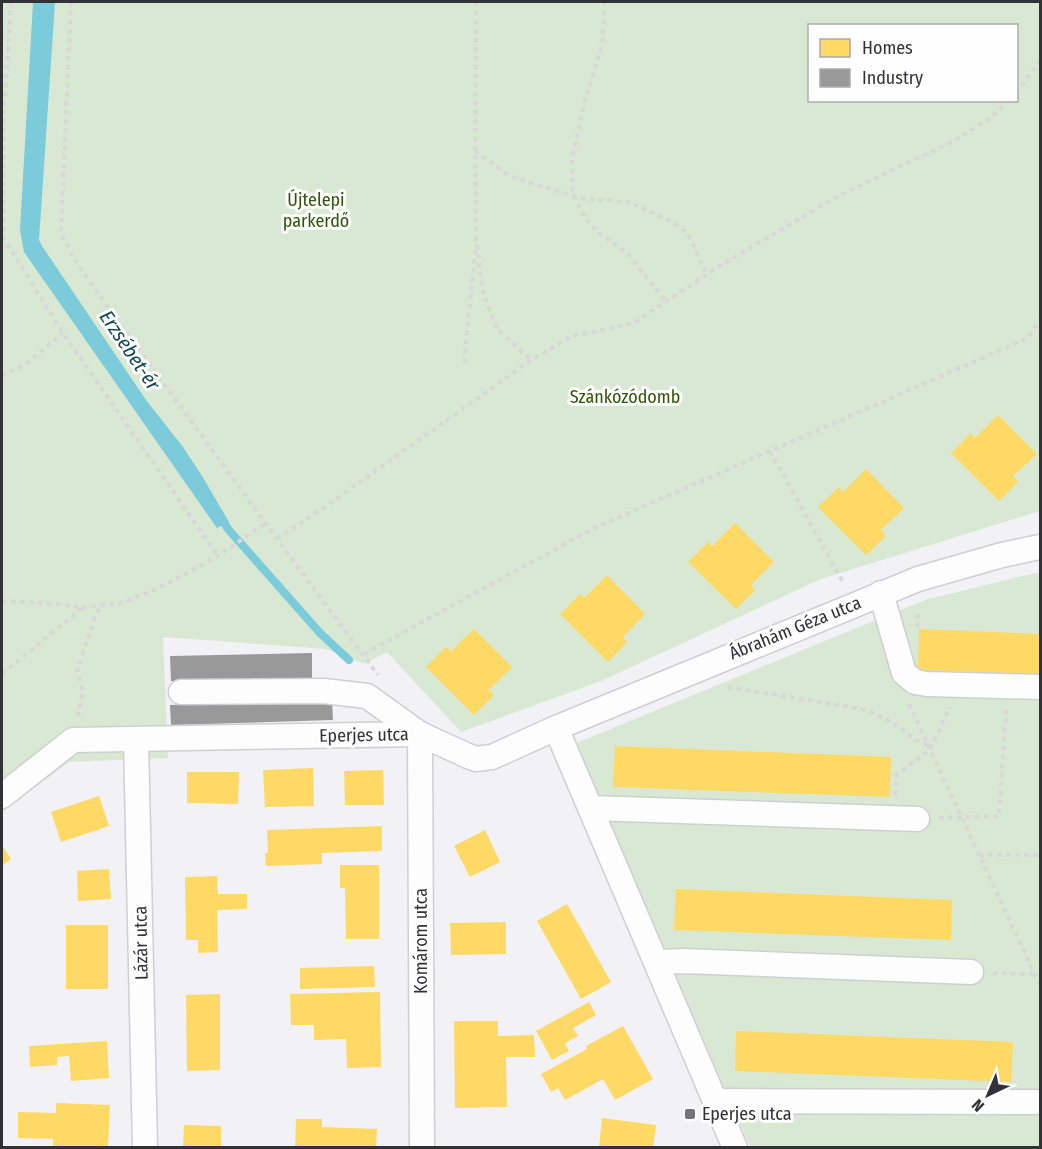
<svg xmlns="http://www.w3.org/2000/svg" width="1042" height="1149" font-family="'Fira Sans Condensed',sans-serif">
<rect width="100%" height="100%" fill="#f1f1f6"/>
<!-- green -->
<g fill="#d9e8d2" fill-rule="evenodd">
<path d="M2,2H1040V511L821,579L601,681L461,732L387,652L364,664L326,649L163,637L168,758L69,762L2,812ZM810,26H1016V100H810Z"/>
<path d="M1040,573V1147H750L574,744L925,600L1026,575Z"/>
</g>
<!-- water -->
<path fill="#7bcbdb" d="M33,2H55L39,240L42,246L146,400L183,447L202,476L229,522L217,528L24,252L20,230Z"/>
<!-- homes -->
<g fill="#ffd966">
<path d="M998,415L1037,454L1013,476L1018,482L999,501L951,453L971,433L975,438Z"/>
<path d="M866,469L904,508L881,530L886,536L866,555L818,507L839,487L843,492Z"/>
<path d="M735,523L774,562L751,585L755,590L736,609L688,562L708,542L712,546Z"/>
<path d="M607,575L645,614L623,637L627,642L608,662L560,614L580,594L584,598Z"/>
<path d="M474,629L512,667L489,690L494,695L474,715L426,667L446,647L451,651Z"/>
<path d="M919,629L1040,634V674L918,670Z"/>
<path d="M615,746L891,757L890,797L613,787Z"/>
<path d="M313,768L314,806L265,807L263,770Z"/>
<path d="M383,770L384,805H345L344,771Z"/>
<path d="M187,772H239L238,804L187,803Z"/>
<path d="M99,796L109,826L61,842L51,812Z"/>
<path d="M382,826V851L322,853V864L266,866L265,853H268L267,830Z"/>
<path d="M485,830L500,862L470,877L454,846Z"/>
<path d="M2,845L11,859L2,866Z"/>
<path d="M340,865H379V939H346L345,888H340Z"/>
<path d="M109,869L111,899L78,901L77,871Z"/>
<path d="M217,876L218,894H247V909L217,910L218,952L198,953V940H186L185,877Z"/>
<path d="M676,889L952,900L951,940L674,930Z"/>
<path d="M567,904L611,982L581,999L537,921Z"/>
<path d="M506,922V954L451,955L450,923Z"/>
<rect x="66" y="925" width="42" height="64"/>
<path d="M374,966L375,987L300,989V968Z"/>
<path d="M380,992L381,1067L347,1068L346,1039L314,1040V1025H291L290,994Z"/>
<path d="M220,994V1070L187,1071L186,995Z"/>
<path d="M589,1002L596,1015L573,1028L578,1036L565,1043L569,1051L552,1060L536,1031Z"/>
<path d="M454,1021H498V1036L534,1035L535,1057H506L507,1107L455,1108Z"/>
<path d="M623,1026L653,1079L615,1100L603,1079L565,1100L558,1088L551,1092L541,1074L587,1049L586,1046Z"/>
<path d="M736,1031L1013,1042L1011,1082L735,1071Z"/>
<path d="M107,1041L109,1078L71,1081L69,1056L57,1057V1065L30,1067L29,1046Z"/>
<path d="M56,1103L110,1105L108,1148H53V1139L18,1138V1112L56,1113Z"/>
<path d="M602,1118L656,1125L653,1148H599Z"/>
<path d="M296,1119H322V1127L377,1129L376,1148H295Z"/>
<path d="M184,1125L221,1126V1148H183Z"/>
</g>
<!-- industry -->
<g fill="#999">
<path d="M312,653V679L171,681L170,656Z"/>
<path d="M332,700L333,720L171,725L170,705Z"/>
</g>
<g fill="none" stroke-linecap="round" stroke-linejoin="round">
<!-- stream -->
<path stroke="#7bcbdb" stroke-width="8" d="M221,518L228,529L320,633L349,660"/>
<defs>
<g id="minor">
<path d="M881,593L904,673L915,682L927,684L1040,687"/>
<path d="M181,692L324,691L367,696L420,734"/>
<path d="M556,728L735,1148"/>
<path d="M420,734L422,1148"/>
<path d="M136,740L145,1148"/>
<path d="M2,796L73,740L420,734L468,756L476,759L492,757L556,728L918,579L1002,555L1040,547"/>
<path d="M590,808L917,819"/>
<path d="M656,962L684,961L971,972"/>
<path d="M715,1101L1035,1102"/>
</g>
</defs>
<!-- minor casing -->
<use href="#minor" stroke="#cecfd3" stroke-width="27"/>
<!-- path -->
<g stroke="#d8d8d9" stroke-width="4" stroke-dasharray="4.5 4.5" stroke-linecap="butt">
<path d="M11,2L4,114V239L63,333L218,556"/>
<path d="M71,2L61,233L79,267L277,539L378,675"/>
<path d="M476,2L475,151L476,238L483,293L498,330L531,360"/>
<path d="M605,2L602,44L584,105L572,159L573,195L587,220L597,232L628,254L666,302"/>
<path d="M1016,93L1040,60"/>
<path d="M475,151L508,175L536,185L586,199L629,202L668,220L680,227L689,236L707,275"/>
<path d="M464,362L476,245"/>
<path d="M2,376L26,364L63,333"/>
<path d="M770,451L844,584"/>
<path d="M277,539L332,502L531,360L573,336L634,323L721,265L842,194L952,142L989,119L1010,100"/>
<path d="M2,601L62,604L82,608L121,603L159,588L218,556L266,523"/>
<path d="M917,627L918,613"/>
<path d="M364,654L592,529L1028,338L1040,319"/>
<path d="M2,674L82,608"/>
<path d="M728,687L868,710L893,723L916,740L928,746"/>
<path d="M909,704L1040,986"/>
<path d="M78,716L83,691L77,671L95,617L101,607"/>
<path d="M895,795L897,774L930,750L950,707"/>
<path d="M939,818L999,816L1006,710"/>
<path d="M979,855H1040"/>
<path d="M993,973L1035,974"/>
</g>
<!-- minor -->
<use href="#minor" stroke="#fdfdfe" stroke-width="24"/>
</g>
<!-- markers -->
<rect fill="#757579" stroke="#fefefe" stroke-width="2" x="684" y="1108" width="12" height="12" rx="3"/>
<g text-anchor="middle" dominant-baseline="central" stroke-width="6" stroke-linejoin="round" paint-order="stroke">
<!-- park labels -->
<g font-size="18" fill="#30560b" stroke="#fefefe">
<text x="316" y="200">Újtelepi<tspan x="316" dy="21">parkerdő</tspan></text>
<text x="625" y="397">Szánkózódomb</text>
</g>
<!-- street labels -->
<g font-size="18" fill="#323236" stroke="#fefefe">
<text transform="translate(795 628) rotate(-22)">Ábrahám Géza utca</text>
<text transform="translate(364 735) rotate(-1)">Eperjes utca</text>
<text transform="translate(421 941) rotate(-90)">Komárom utca</text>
<text transform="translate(141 943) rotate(-91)">Lázár utca</text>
</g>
<!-- poi labels -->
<g font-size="18" fill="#323236" stroke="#fefefe" text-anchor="start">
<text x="702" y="1114">Eperjes utca</text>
</g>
<!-- water labels -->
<g font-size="20" font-style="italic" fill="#14464f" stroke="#fefefe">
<text transform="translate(130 350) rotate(56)">Erzsébet-ér</text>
</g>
</g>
<!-- border -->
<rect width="1042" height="1149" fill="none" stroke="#323236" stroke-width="6"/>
<!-- legend -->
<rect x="808" y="24" width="210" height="78" fill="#fefefe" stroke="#acacae" stroke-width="1.5"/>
<rect x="820" y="39" width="30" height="18" fill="#ffd966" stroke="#acacae" stroke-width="1.5"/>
<text x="862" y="54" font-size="18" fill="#323236">Homes</text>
<rect x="820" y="69" width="30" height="18" fill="#999999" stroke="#acacae" stroke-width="1.5"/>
<text x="862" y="84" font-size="18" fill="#323236">Industry</text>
<!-- north arrow -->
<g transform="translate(988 1095) rotate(224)" stroke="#fefefe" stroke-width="4.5" paint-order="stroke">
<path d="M0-4.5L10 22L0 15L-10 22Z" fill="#323236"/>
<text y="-9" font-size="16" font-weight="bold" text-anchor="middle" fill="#323236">N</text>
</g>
</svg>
